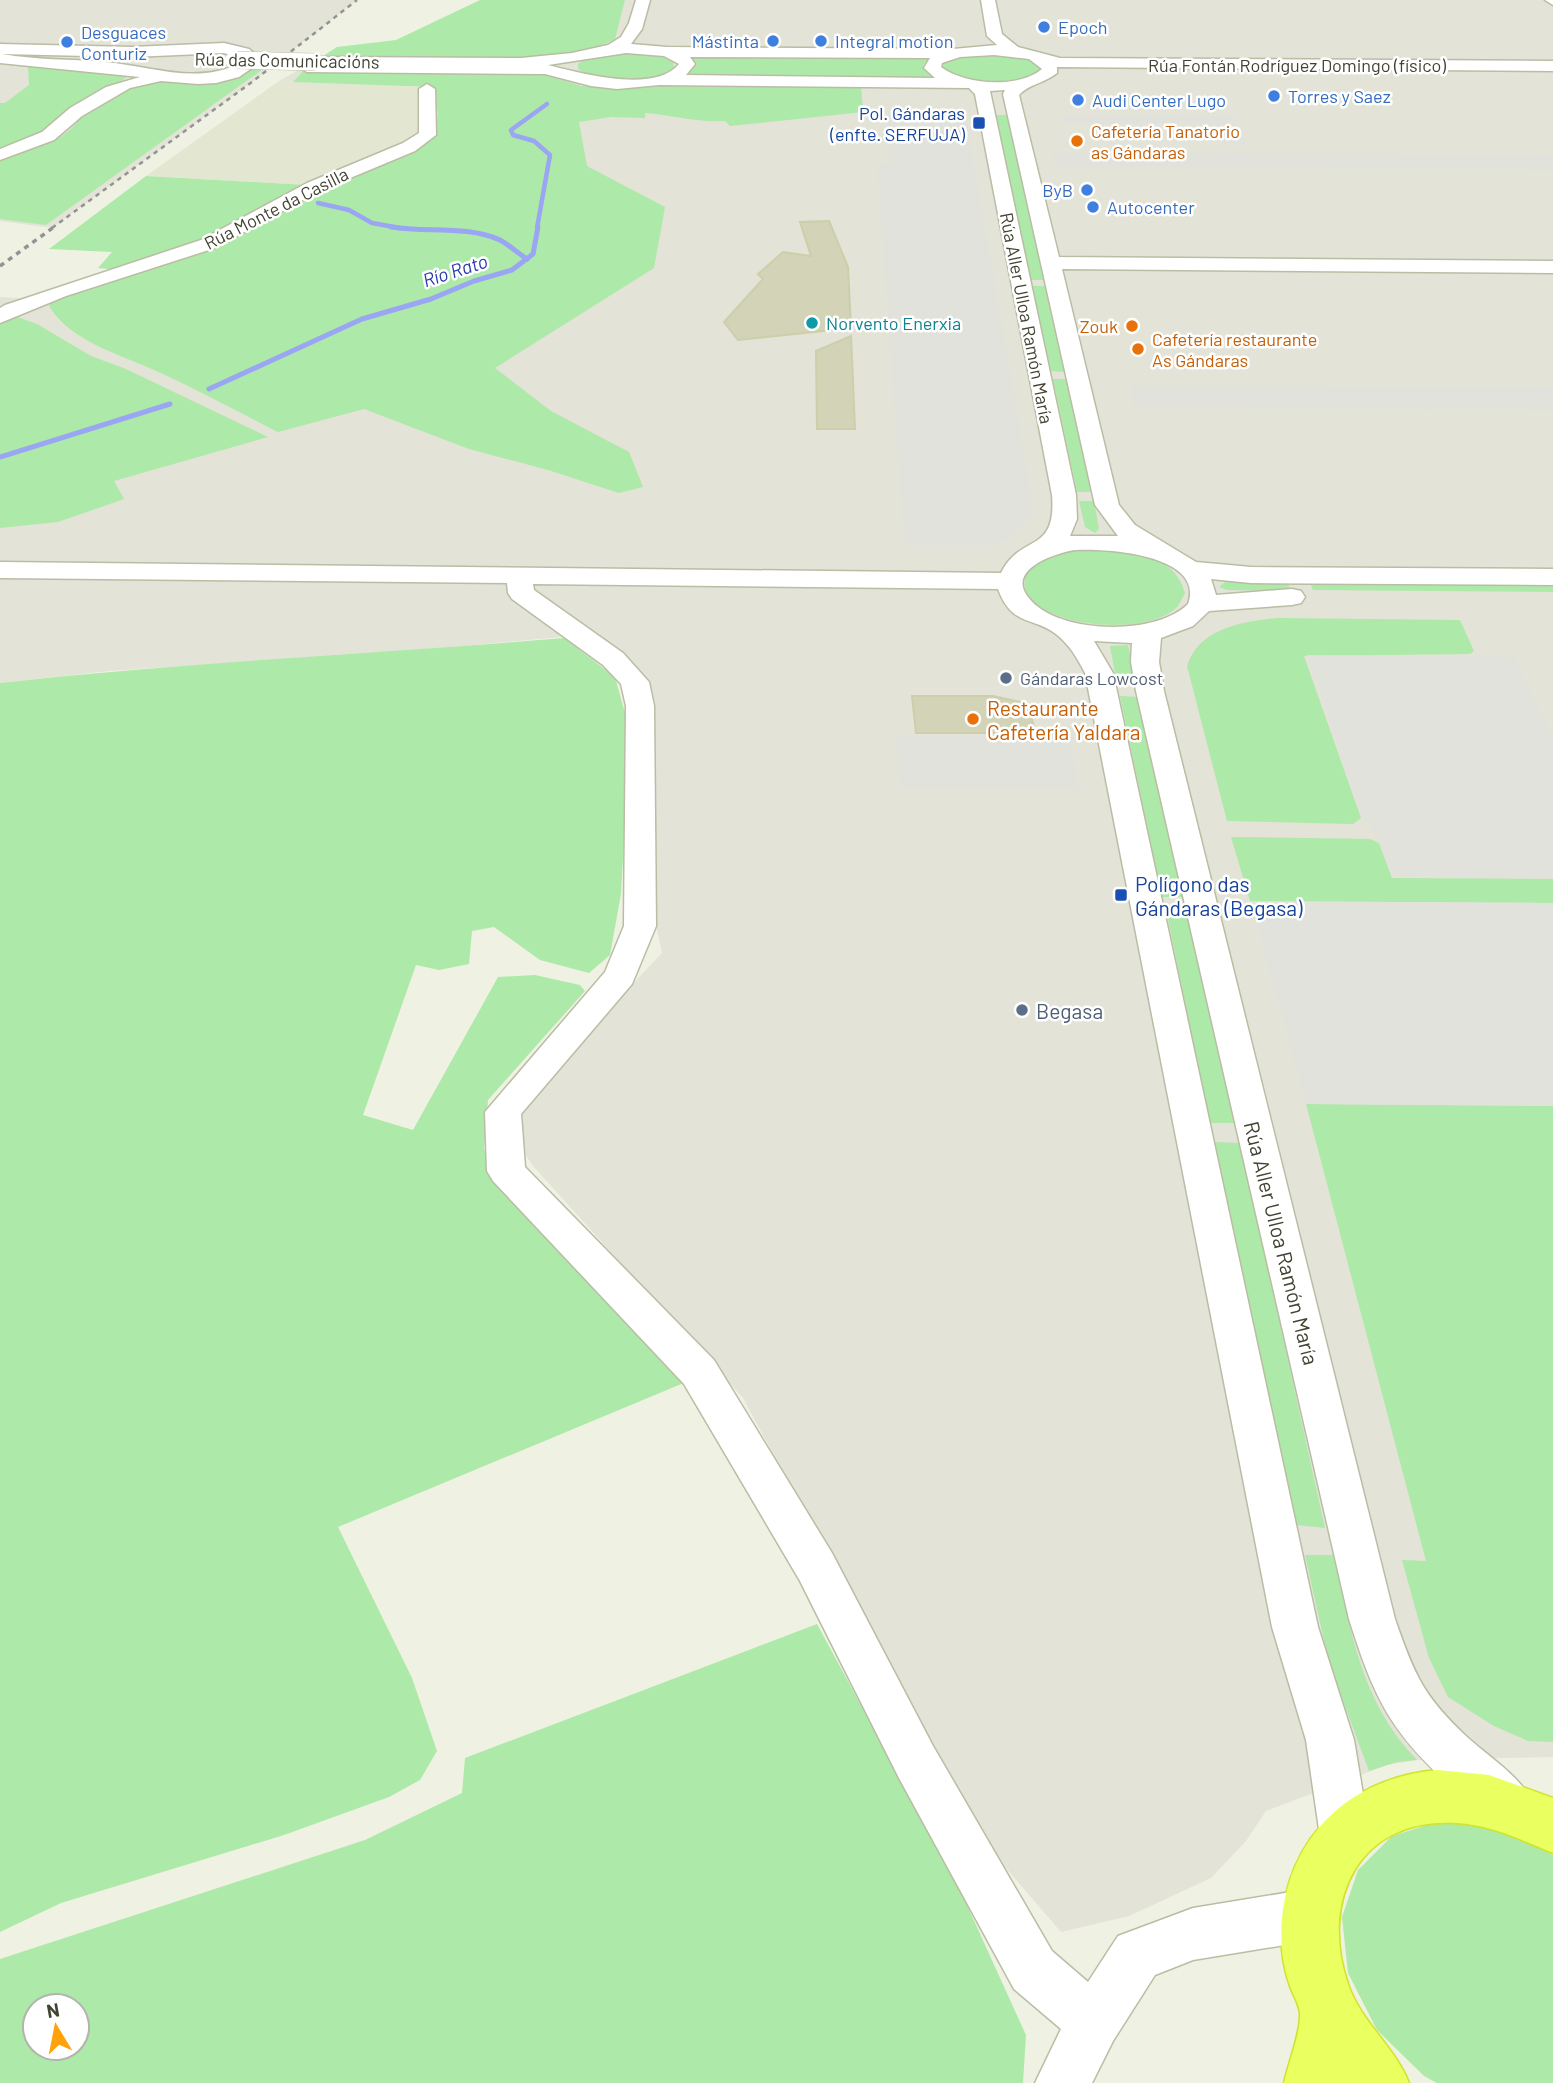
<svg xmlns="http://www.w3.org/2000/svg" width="1553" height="2083" font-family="Barlow,sans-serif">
<rect width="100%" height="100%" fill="#eff2e2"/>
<!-- residential -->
<path fill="#e3e6d0" d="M279,81L423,87V134L407,145L352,163L307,185L146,176Z"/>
<!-- industrial -->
<g fill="#e3e3d7">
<path d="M0,0H357L252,82L52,228L0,221Z"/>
<path d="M625,0H1553V1757L1417,1760L1387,1765L1266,1811L1246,1841L1211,1878L1129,1916L1061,1932L981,1839L743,1398L533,1166L519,1145L517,1119L538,1083L662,953L652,904L654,747L596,634L383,653L109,671L0,683V297L46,300L426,139L432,87L279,81L320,58L620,15Z"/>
</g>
<!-- green -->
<g fill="#ade9a8" fill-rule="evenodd">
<path d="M480,0H625L615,39C574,62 497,58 450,58C407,58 363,58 320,58L337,47L396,40Z"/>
<path d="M616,52C636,52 656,51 673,62L674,67C652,85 602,86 578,69V64L586,58Z"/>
<path d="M975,52C993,54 1032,51 1041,69C1023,90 966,83 944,70L942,64L947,59Z"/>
<path d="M265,54H284L46,225L0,219V160L62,136L71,129L89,109L123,89L150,82L213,81Z"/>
<path d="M683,55H933L923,65L926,72L936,78L680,77L694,66L692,60Z"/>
<path d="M28,66L125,71L129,75L123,80L86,98L50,130L0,152V103H5L29,85Z"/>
<path d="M1115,66L1553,68V71L1116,69Z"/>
<path d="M303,71L513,72L546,75L581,86L615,89L692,85H861L863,112L730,126L725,121C699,123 672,115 645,113V118L611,117L579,122L587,166L665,207L654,268L495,368L551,411L629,452L643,487L619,493L548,470L469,449L364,409L278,432C240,413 202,392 163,374C126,356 71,343 49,306L52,301L154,268L431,138L438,115L432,87L293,82Z"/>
<path d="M996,115H1007L1044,280H1031Z"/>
<path d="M146,176L307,185L208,240L118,270L98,268L112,252L49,249Z"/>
<path d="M1032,286H1045L1065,372L1051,371Z"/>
<path d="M12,315L37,324L91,356L126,369L268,437L114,481L124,499L58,522L0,528V322Z"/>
<path d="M1053,379H1066L1093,492H1077Z"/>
<path d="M1079,501H1094L1099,529L1095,533L1085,527Z"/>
<path d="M1082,546C1120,551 1173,548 1185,593C1182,598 1180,604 1177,607C1148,636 1046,629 1026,592C1024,588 1025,580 1024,576L1034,562Z"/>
<path d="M1225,582H1288L1290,591L1227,590L1219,587Z"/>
<path d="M1310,583L1553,584V592L1313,590Z"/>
<path d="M1277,618L1460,620L1474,651L1470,654L1304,656L1361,818L1353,824L1227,821L1187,666C1199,628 1242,622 1277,618Z"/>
<path d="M564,638L615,677L630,731L621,894L610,955L589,973L540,960L494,927L472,931L469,964L439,970L416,965L363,1115L413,1130L498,977L535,975L580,985L585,991L488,1100L484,1149L499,1184L644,1342L686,1382L338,1527L412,1678L437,1751L420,1780L389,1797L284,1835L61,1903L0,1932V683C188,662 376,654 564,638Z"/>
<path d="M1128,645L1137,684H1117L1110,646Z"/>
<path d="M1120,696L1139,697L1183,897H1162Z"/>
<path d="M1231,837L1370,839L1379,843L1392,878L1553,879V903L1250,901Z"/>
<path d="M1167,914H1188L1234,1123H1210Z"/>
<path d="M1306,1104L1553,1106V1742L1528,1741L1494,1726L1448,1697L1429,1658L1402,1560L1426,1561Z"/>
<path d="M1215,1142L1240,1143L1325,1528L1297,1525Z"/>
<path d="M1305,1555H1333C1352,1632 1360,1701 1417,1760L1397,1762L1369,1771L1329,1663Z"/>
<path d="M817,1624L956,1881L1026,2035L1023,2083H0V1959L365,1840L462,1793L465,1758ZM35,2006H77V2048H35Z"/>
<path d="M1440,1821L1494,1826L1553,1855V2083H1437L1424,2076L1377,2030L1348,1973L1342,1917L1358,1870L1392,1836Z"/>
</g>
<!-- parking -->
<g fill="#e1e2db">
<path d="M890,108L898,110L905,108L921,113L943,111L951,113L946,116L967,122L1034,511L1027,523L998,545H904L877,166L891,163L886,112L882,110Z"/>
<path d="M1063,116H1232L1246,145H1225L1214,123H1064Z"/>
<path d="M1052,152L1553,155V170L1057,167Z"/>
<path d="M1130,385L1553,387V410L1135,408Z"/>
<path d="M1307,655L1514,657L1553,737V878L1393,876L1380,840L1362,815Z"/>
<path d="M1070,735L1079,790L899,788L896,736Z"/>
<path d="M1250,901L1553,903V1106L1306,1104Z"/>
</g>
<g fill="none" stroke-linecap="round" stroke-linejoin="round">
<!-- stream-far1 -->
<g stroke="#9aa5f3" stroke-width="4.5">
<path d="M318,203L349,210L372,223L400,228"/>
<path d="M537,228L550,155L534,141L513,135L511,130L547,104"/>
</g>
<!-- stream -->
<g stroke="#9aa5f3" stroke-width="5">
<path d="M391,227C427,233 466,225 500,240C509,245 518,253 527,259"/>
<path d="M209,389L362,319L431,299L474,281L512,270L533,254L538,227"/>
<path d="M0,457L170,404"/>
</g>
</g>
<!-- building -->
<g fill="#d2d3b7" stroke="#cccfaa" stroke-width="2">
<path d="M829,221L848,267L851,328L738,340L724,322L763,279L758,274L783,252L811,256L800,222Z"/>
<path d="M851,336L855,429H817L816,351Z"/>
<path d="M912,696H993L1029,704L1035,733H916Z"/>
</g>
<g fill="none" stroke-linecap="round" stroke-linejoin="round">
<defs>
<g id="street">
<path d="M636,0H650L642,29L631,44L667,47L953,49L997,45L987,36L981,0H995L1002,34L1018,47L1060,58L1553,61V71L1057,67V73C1045,83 1029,84 1019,95L1059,257L1553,261V273L1062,269L1119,505L1135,525L1196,562L1251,567L1553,569V585L1251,583L1211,579L1216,595L1292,589L1301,591L1305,597L1301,603L1292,605L1209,611L1193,626L1161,638L1159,662L1164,691L1395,1619C1414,1674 1423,1696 1467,1737C1490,1758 1521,1776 1534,1805L1527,1822L1509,1829C1488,1821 1473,1806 1456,1791C1391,1733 1375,1701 1349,1619L1136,691L1131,662L1132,643L1094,641L1113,673L1318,1627L1354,1740L1370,1836L1363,1853L1345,1860L1327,1853L1320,1836L1306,1740L1272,1627L1085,673C1077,658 1070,645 1056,634C1032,616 1012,627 998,589L533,584L534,590L623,653L649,682L654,706L656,926L632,984L521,1114L525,1167L714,1360L832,1553L933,1746L1052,1951L1088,1982L1118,1936L1193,1908L1309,1889L1327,1897L1335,1915L1327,1933L1309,1941L1193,1960L1155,1975L1113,2041L1092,2083H1035L1061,2029L1014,1989L899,1778L800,1581L684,1384L493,1181L487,1171L485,1112L605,972L624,926L626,706L621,684L603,665L512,599L508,593L507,583L0,578V562L1001,573C1020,533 1057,555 1052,495L975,94L969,88L659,85L617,89L591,86L545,74L307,72L299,67L315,57L521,58L572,53L608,45L621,37L629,23ZM626,53L664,56L679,64C655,94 580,73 548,65ZM994,55L1029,59L1042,69C1018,89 965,85 941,67L942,63L960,57ZM690,57L930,58L924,68L935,78L686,75L695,64ZM1005,90L1003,94L1095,505L1118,536H1070L1077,519L1076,495L990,91ZM1075,550C1104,548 1206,554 1188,604C1155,637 1055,634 1028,597C1006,569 1056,553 1075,550Z"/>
<path d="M1545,0H1553V5Z"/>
<path d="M224,43L249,49L259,57L258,64L239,77L216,83L198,84L161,81L130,88L82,116L54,140L0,160V149L42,132L70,108L106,87L140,77L0,63V44L132,47ZM224,53L243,59L242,62C198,86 152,66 105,62C70,59 36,60 2,54L132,57Z"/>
<path d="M427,84L435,89L436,135L415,151L319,191L215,248L66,296L0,323V308L5,305L201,240L307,183L403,143L419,133V89Z"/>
</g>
<path id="highway" d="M1438,1770L1489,1775L1553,1798V1853C1521,1840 1492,1825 1456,1823C1360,1817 1319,1899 1348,1984C1360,2021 1395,2047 1409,2083H1284C1288,2064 1300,2035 1300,2016C1301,2007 1293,1995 1290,1986C1286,1975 1283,1961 1282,1950C1275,1851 1340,1778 1438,1770Z"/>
</defs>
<!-- street casing -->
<use href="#street" stroke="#babda4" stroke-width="3"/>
<!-- highway casing -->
<use href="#highway" stroke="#d1e32a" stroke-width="3"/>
<!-- street -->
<use href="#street" fill="#fff" fill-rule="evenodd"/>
<!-- highway -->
<use href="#highway" fill="#eaff60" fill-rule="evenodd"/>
<!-- rail-far1 -->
<path stroke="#939393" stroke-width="2.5" stroke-dasharray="4.5 4.5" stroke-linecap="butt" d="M52,228L252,82L357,0"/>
<!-- rail -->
<path stroke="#939393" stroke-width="3.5" stroke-dasharray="5 5" stroke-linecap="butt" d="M0,266L54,227"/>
<defs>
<path id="street-bridge" d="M234,60L315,62"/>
</defs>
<!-- street-bridge casing -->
<use href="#street-bridge" stroke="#babda4" stroke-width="18" stroke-linecap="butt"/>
<!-- street-bridge -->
<use href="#street-bridge" stroke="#fff" stroke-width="17"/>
</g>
<!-- markers -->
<g fill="#3f7fe0" stroke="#fff" stroke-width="2.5">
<circle cx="1044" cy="27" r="7"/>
<circle cx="773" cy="41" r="7"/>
<circle cx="821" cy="41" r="7"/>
<circle cx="67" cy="42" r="7"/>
<circle cx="1274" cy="96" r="7"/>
<circle cx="1078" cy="100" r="7"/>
<circle cx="1087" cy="190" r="7"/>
<circle cx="1093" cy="207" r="7"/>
</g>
<g fill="#1a4fb4" stroke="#fff" stroke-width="2.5">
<rect x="972" y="116" width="14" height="14" rx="3.5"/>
<rect x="1114" y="888" width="14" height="14" rx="3.5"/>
</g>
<g fill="#e8710a" stroke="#fff" stroke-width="2.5">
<circle cx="1077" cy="141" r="7"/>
<circle cx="1132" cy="326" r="7"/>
<circle cx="1138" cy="349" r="7"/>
<circle cx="973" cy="719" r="7"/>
</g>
<circle fill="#0f9aa8" stroke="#fff" stroke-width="2.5" cx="812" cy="323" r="7"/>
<g fill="#5c6f8a" stroke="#fff" stroke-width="2.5">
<circle cx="1006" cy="678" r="7"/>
<circle cx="1022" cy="1010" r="7"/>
</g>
<g text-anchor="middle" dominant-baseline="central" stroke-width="5" stroke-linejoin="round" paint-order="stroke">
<!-- far-shop labels -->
<g font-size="18" fill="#366cbe" stroke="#fff" text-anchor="start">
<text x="1058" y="27">Epoch</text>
<text x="81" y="32">Desguaces<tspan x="81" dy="21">Conturiz</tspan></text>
<text x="759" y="41" text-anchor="end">Mástinta</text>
<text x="835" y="41">Integral motion</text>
<text x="1288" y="96">Torres y Saez</text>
<text x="1092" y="100">Audi Center Lugo</text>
<text x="1073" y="190" text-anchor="end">ByB</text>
<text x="1107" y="207">Autocenter</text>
</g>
<!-- far-street labels -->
<g font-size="18" fill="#424332" stroke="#fff">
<text transform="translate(287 60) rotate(1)">Rúa das Comunicacións</text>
<text x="1297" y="65">Rúa Fontán Rodríguez Domingo (físico)</text>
<text transform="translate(276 208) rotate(-27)">Rúa Monte da Casilla</text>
<text transform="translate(1027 318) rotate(79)">Rúa Aller Ulloa Ramón María</text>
</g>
<!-- far-transit labels -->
<g font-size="18" fill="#164399" stroke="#fff" text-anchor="end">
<text x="965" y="113">Pol. Gándaras<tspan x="965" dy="21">(enfte. SERFUJA)</tspan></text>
</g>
<!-- far-food labels -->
<g font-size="18" fill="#c56008" stroke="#fff" text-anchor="start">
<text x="1091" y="131">Cafetería Tanatorio<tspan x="1091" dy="21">as Gándaras</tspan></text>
<text x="1118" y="326" text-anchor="end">Zouk</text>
<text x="1152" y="339">Cafetería restaurante<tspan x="1152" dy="21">As Gándaras</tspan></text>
</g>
<!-- far-culture labels -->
<g font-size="18" fill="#0d838f" stroke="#fff" text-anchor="start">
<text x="826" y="323">Norvento Enerxia</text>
</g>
<!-- far-service labels -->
<g font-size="18" fill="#4e5e75" stroke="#fff" text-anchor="start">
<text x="1020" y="678">Gándaras Lowcost</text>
</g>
<!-- far-water labels -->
<g font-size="19" font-style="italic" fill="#2838b2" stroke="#fff">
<text transform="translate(455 270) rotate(-18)">Río Rato</text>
</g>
<!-- food labels -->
<g font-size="21" fill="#c56008" stroke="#fff" text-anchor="start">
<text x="987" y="707">Restaurante<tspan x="987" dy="24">Cafetería Yaldara</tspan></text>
</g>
<!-- transit labels -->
<g font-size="21" fill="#164399" stroke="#fff" text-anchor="start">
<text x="1135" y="883">Polígono das<tspan x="1135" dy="24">Gándaras (Begasa)</tspan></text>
</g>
<!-- service labels -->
<g font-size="21" fill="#4e5e75" stroke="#fff" text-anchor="start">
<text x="1036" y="1010">Begasa</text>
</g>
<!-- street labels -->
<g font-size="21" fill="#424332" stroke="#fff">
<text transform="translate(1282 1243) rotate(76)">Rúa Aller Ulloa Ramón María</text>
</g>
</g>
<!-- north arrow -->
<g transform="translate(56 2027) rotate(350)"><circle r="33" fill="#ffffff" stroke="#b3b4ad" stroke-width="2"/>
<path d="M0-5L12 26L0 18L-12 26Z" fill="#ffa20c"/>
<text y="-10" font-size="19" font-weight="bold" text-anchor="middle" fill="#424332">N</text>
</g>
</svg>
